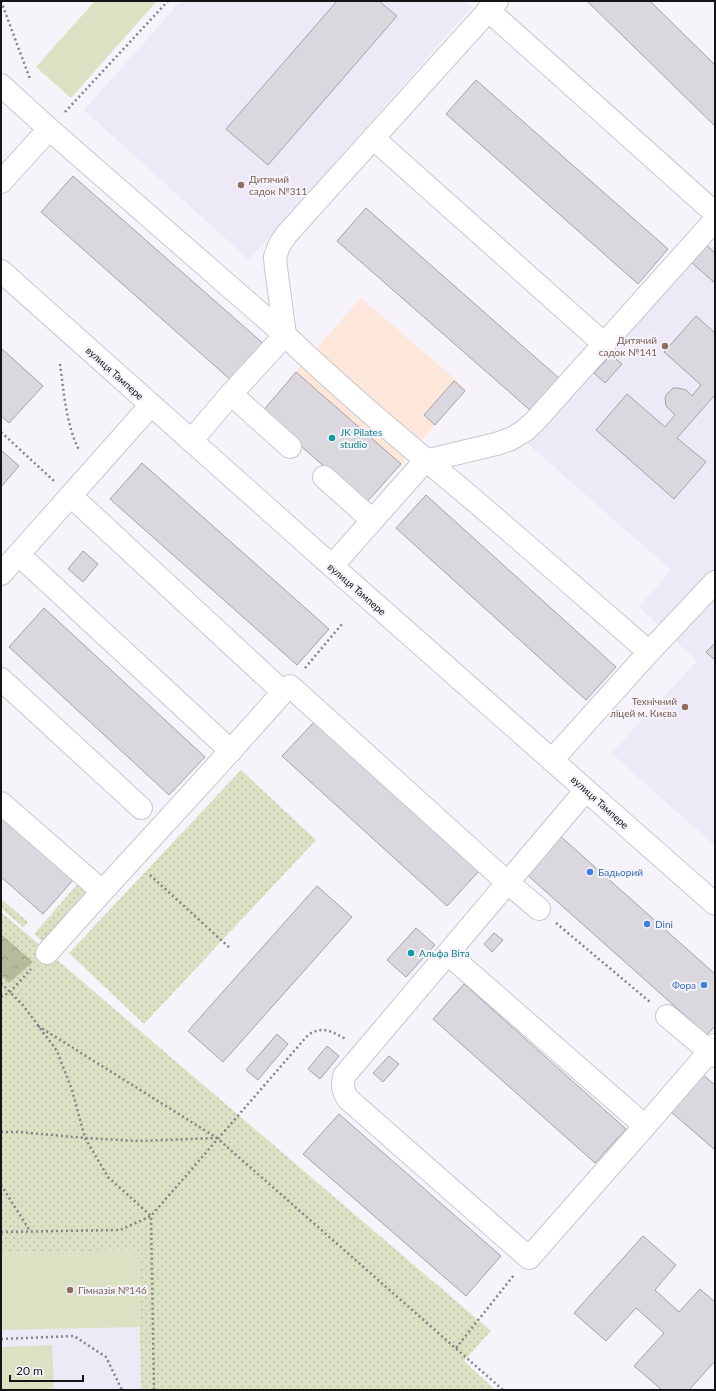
<svg xmlns="http://www.w3.org/2000/svg" width="716" height="1391" font-family="Lato,sans-serif">
<defs>
<pattern id="grass-dots" width="8" height="8" patternUnits="userSpaceOnUse"><rect width="8" height="8" fill="#dae2c3"/><path d="M2 2h.1M6 6h.1" fill="none" stroke="#bac1a7" stroke-width="1.8" stroke-linecap="round"/></pattern>
<pattern id="forest-crowns" width="20" height="18" patternUnits="userSpaceOnUse"><rect width="20" height="18" fill="#b4bc9b"/><path d="M2 6a3 3 0 1 1 6 0M12 15a3 3 0 1 1 6 0" fill="none" stroke="#9aa185"/></pattern>
</defs>
<rect width="100%" height="100%" fill="#f6f4fa"/>
<!-- commercial -->
<path fill="#fde6da" d="M361,298L466,389L401,464L296,372Z"/>
<!-- built -->
<g fill="#eee9f7">
<path d="M181,1H465L472,7L249,260L84,110Z"/>
<path d="M707,242L715,248V846L611,753L697,661L639,607L671,570L528,444Z"/>
<path d="M138,1250L141,1390H1V1253Z"/>
</g>
<!-- grass -->
<g fill="url(#grass-dots)">
<path d="M241,770L316,840L144,1024L69,953Z"/>
<path d="M81,880L94,892L47,945L34,934Z"/>
<path d="M1,899L28,922L23,927L1,908Z"/>
<path d="M1,912L491,1331L464,1361L495,1390H141L138,1250L1,1253Z"/>
</g>
<!-- forest -->
<path fill="url(#forest-crowns)" d="M1,934L33,962L9,983L1,975Z"/>
<!-- garden -->
<g fill="#dae2c3">
<path d="M95,1H157L71,98L36,67Z"/>
<path d="M138,1250L140,1327L1,1330V1253Z"/>
<path d="M52,1345L54,1390H1V1347Z"/>
</g>
<!-- building -->
<g fill="#dad8de" stroke="#a4a2a8">
<path d="M337,1H379L397,16L268,165L226,129Z"/>
<path d="M587,1H650L715,65V126Z"/>
<path d="M476,80L668,249L638,284L446,114Z"/>
<path d="M73,176L266,346L233,382L41,212Z"/>
<path d="M366,208L560,379L531,411L337,241Z"/>
<path d="M707,246L715,253V283L692,263Z"/>
<path d="M696,316L715,333V397L714,396L677,438L706,462L674,499L596,430L627,394L665,427L675,415L666,406L665,398L667,394L673,388H678L686,390L692,396L701,385L664,352Z"/>
<path d="M1,348L43,386L9,423L1,416Z"/>
<path d="M611,355L622,364L605,383L594,373Z"/>
<path d="M296,372L401,464L366,503L262,412Z"/>
<path d="M454,381L465,391L435,425L424,415Z"/>
<path d="M1,450L19,466L1,487Z"/>
<path d="M142,463L329,629L297,665L110,499Z"/>
<path d="M426,495L616,667L586,700L396,528Z"/>
<path d="M83,551L98,564L83,582L68,569Z"/>
<path d="M44,608L205,757L169,795L9,647Z"/>
<path d="M715,643V660L706,652Z"/>
<path d="M316,720L480,870L447,906L282,756Z"/>
<path d="M1,813L74,879L43,914L1,877Z"/>
<path d="M559,835L715,974V1026L707,1035L525,873Z"/>
<path d="M317,886L352,917L223,1062L188,1031Z"/>
<path d="M416,928L435,945L406,977L387,960Z"/>
<path d="M494,933L503,940L492,952L484,944Z"/>
<path d="M464,984L626,1129L595,1163L433,1019Z"/>
<path d="M277,1034L288,1044L258,1080L246,1070Z"/>
<path d="M327,1046L339,1056L320,1079L308,1069Z"/>
<path d="M389,1056L399,1064L383,1082L373,1073Z"/>
<path d="M702,1074L715,1085V1150L670,1111Z"/>
<path d="M339,1114L501,1256L466,1296L303,1154Z"/>
<path d="M643,1236L676,1265L655,1290L679,1312L700,1289L715,1302V1361L689,1390H662L634,1366L664,1333L636,1308L606,1341L574,1313Z"/>
</g>
<g fill="none" stroke-linecap="round" stroke-linejoin="round">
<defs>
<g id="minor">
<path d="M488,10L715,213"/>
<path d="M1,85L49,129L285,335C344,392 407,444 469,496C530,548 589,600 649,652"/>
<path d="M373,138L604,344"/>
<path d="M1,182L49,129"/>
<path d="M1,271L332,566L715,904"/>
<path d="M231,394L290,447"/>
<path d="M191,441L231,394L285,335L276,268L275,257L279,246L286,235L497,1"/>
<path d="M324,477L372,520"/>
<path d="M71,496L283,692"/>
<path d="M19,555L231,751"/>
<path d="M332,566L425,461L496,444L511,439L524,431L535,421L715,220"/>
<path d="M1,574L151,405"/>
<path d="M1,679L141,808"/>
<path d="M552,760L649,652L715,582"/>
<path d="M586,790L344,1076C342,1086 343,1091 348,1099L529,1258L645,1126L715,1045"/>
<path d="M1,803L102,891"/>
<path d="M47,953C125,865 206,780 283,692L290,686L508,883L539,909"/>
<path d="M448,954L645,1126"/>
<path d="M667,1016L715,1056"/>
</g>
</defs>
<!-- minor casing -->
<use href="#minor" stroke="#c9c7cd" stroke-width="24"/>
<!-- path -->
<g stroke="#848387" stroke-width="2.5" stroke-dasharray="2 3" stroke-linecap="butt">
<path d="M1,1L30,79"/>
<path d="M65,112L168,1"/>
<path d="M60,364C64,393 66,424 79,450"/>
<path d="M1,432L54,481"/>
<path d="M305,668L342,624"/>
<path d="M150,875L231,949"/>
<path d="M556,923L650,1002"/>
<path d="M1,983L22,1004L57,1051L72,1090L85,1138L108,1177L151,1216L154,1390"/>
<path d="M1,997L10,992L31,969"/>
<path d="M38,1026L217,1138L503,1390"/>
<path d="M1,1132H20L85,1138L138,1141L217,1138"/>
<path d="M1,1185L30,1231"/>
<path d="M1,1232L120,1230L151,1216L308,1035C323,1025 332,1032 346,1039"/>
<path d="M1,1339L74,1336L106,1357L122,1390"/>
<path d="M456,1348L514,1275"/>
</g>
<!-- minor -->
<use href="#minor" stroke="#fff" stroke-width="22"/>
</g>
<!-- markers -->
<g fill="#8d6e63" stroke="#f6f4fa" stroke-width="1.5">
<circle cx="241" cy="185" r="4"/>
<circle cx="665" cy="346" r="4"/>
<circle cx="685" cy="707" r="4"/>
<circle cx="70" cy="1290" r="4"/>
</g>
<g fill="#0f9aa8" stroke="#f6f4fa" stroke-width="1.5">
<circle cx="332" cy="438" r="4"/>
<circle cx="411" cy="953" r="4"/>
</g>
<g fill="#3f7fe0" stroke="#f6f4fa" stroke-width="1.5">
<circle cx="590" cy="872" r="4"/>
<circle cx="647" cy="924" r="4"/>
<circle cx="704" cy="985" r="4"/>
</g>
<g text-anchor="middle" dominant-baseline="central" stroke-width="4" stroke-linejoin="round" paint-order="stroke">
<!-- education labels -->
<g font-size="10" fill="#785e54" stroke="#f6f4fa" text-anchor="start">
<text x="249" y="179">Дитячий<tspan x="249" dy="12">садок №311</tspan></text>
<text x="657" y="340" text-anchor="end">Дитячий<tspan x="657" dy="12">садок №141</tspan></text>
<text x="677" y="701" text-anchor="end">Технічний<tspan x="677" dy="12">ліцей м. Києва</tspan></text>
<text x="78" y="1290">Гімназія №146</text>
</g>
<!-- street labels -->
<g font-size="10" fill="#151417" stroke="#f6f4fa">
<text transform="translate(115 373) rotate(42)">вулиця Тампере</text>
<text transform="translate(357 589) rotate(41)">вулиця Тампере</text>
<text transform="translate(600 802) rotate(42)">вулиця Тампере</text>
</g>
<!-- culture labels -->
<g font-size="10" fill="#0d838f" stroke="#f6f4fa" text-anchor="start">
<text x="340" y="432">JK Pilates<tspan x="340" dy="12">studio</tspan></text>
<text x="419" y="953">Альфа Віта</text>
</g>
<!-- shop labels -->
<g font-size="10" fill="#366cbe" stroke="#f6f4fa" text-anchor="start">
<text x="598" y="872">Бадьорий</text>
<text x="655" y="924">Dini</text>
<text x="696" y="985" text-anchor="end">Фора</text>
</g>
</g>
<!-- border -->
<rect width="716" height="1391" fill="none" stroke="#151417" stroke-width="4"/>
<!-- scale -->
<path d="M10 1375v6h73v-6" fill="none" stroke="#151417" stroke-width="2"/>
<text x="16" y="1375" font-size="12" fill="#151417" stroke="#f6f4fa" stroke-width="3" paint-order="stroke">20 m</text>
</svg>
